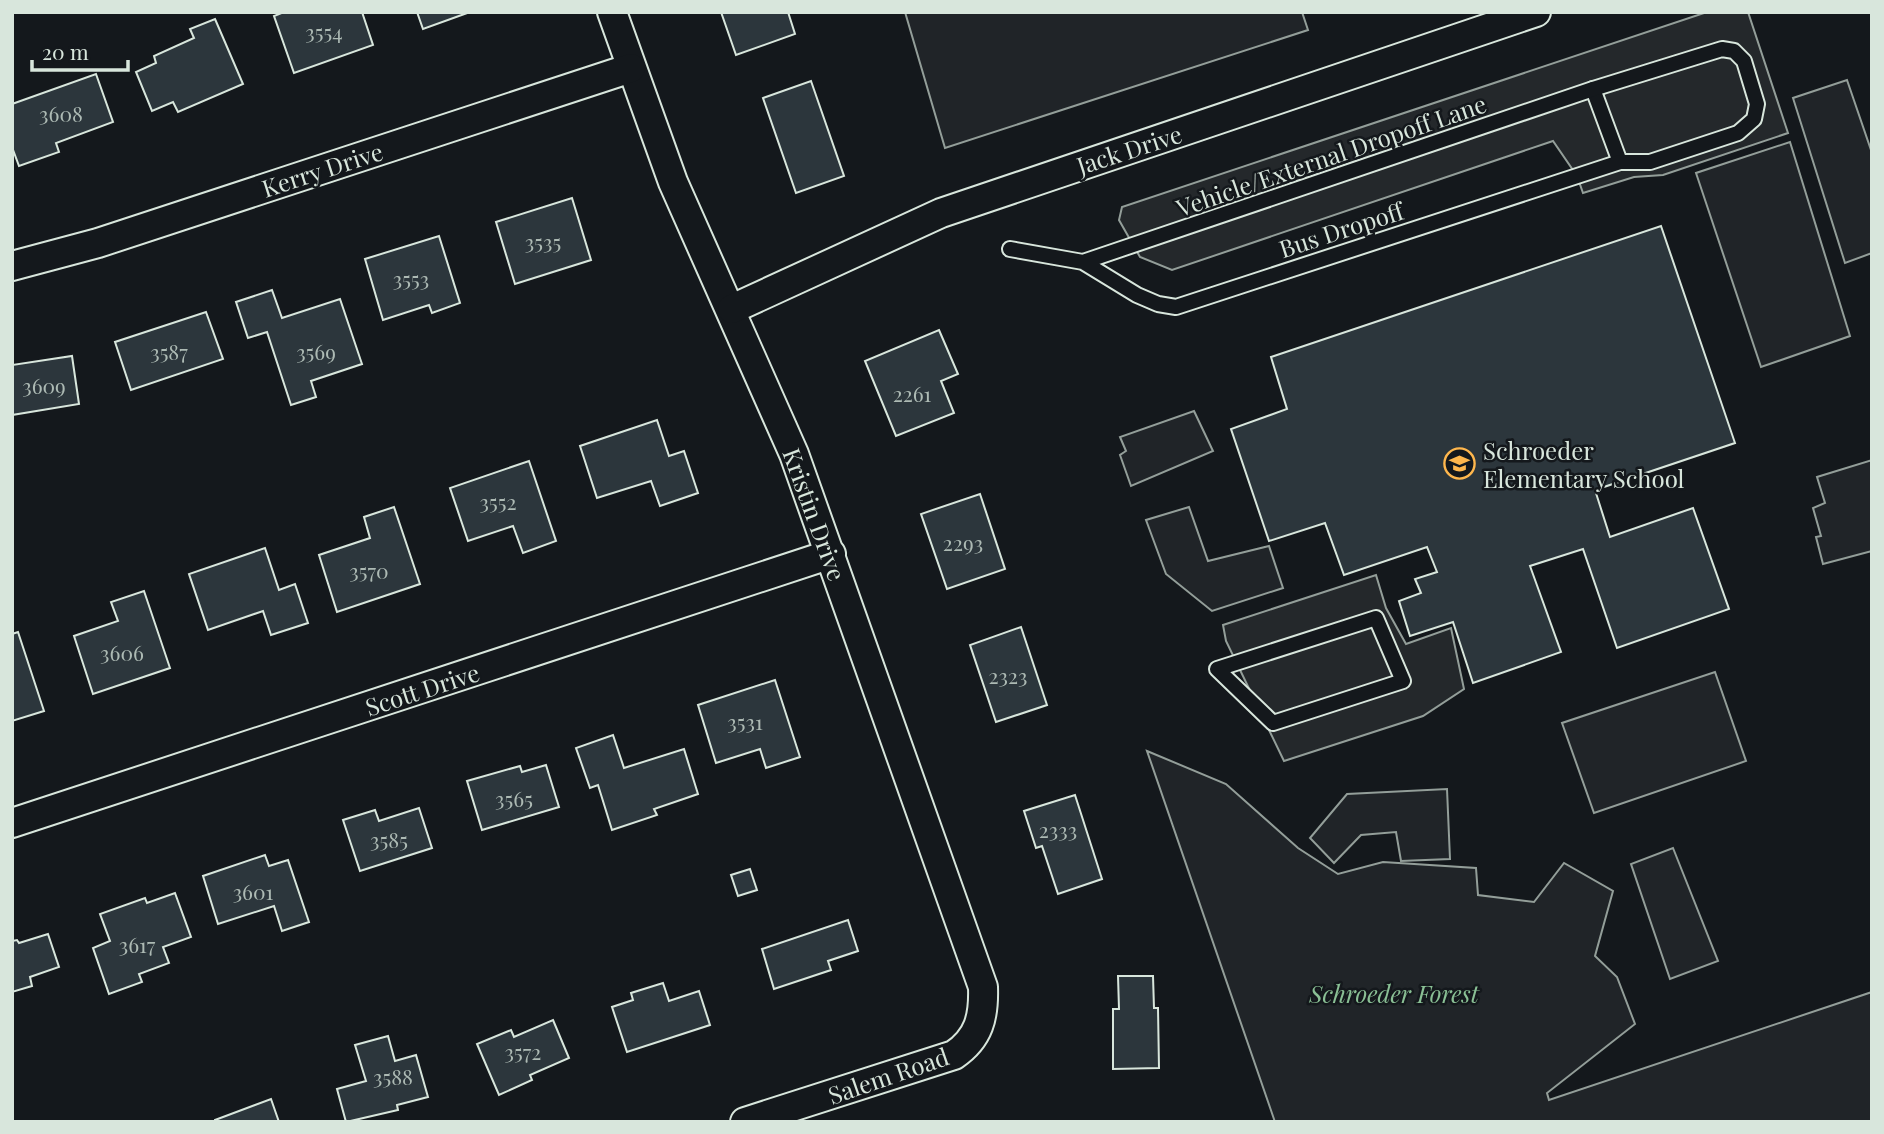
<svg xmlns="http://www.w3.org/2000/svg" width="1884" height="1134" font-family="'Playfair Display',serif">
<rect width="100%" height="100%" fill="#14181c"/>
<!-- green -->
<g fill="#202428" stroke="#939e99" stroke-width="2">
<path d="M905,12H1302L1308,30L945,148Z"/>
<path d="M1847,80L1872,153V253L1845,263L1793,98Z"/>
<path d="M1790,142L1850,336L1761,367L1696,173Z"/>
<path d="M1194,411L1213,451L1131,486L1120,455L1126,451L1120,437Z"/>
<path d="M1872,460V551L1823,564L1816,537L1821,536L1813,508L1825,503L1817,477Z"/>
<path d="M1189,507L1208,561L1269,546L1283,588L1212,611L1166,574L1146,520Z"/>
<path d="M1715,672L1746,761L1594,813L1562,723Z"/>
<path d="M1147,751L1226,784L1298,848L1338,874L1383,862L1476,868L1478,895L1534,902L1564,863L1613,891L1595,956L1617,977L1635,1024L1547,1093L1549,1100L1872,992V1122H1275Z"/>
<path d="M1447,789L1450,859L1401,861L1396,832L1361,835L1334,863L1310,838L1347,794Z"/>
<path d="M1673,848L1718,961L1670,979L1631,864Z"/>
</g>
<!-- parking -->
<g fill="#24282b" stroke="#939e99" stroke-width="2">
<path d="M1707,12H1748L1788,133L1663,175L1634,177L1583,193L1577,176L1553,141L1172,270L1140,257L1119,220L1122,207Z"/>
<path d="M1376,575L1386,608L1406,644L1451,628L1464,689L1423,716L1284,761L1226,641L1223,625Z"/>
</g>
<!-- building -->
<g fill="#2c363c" stroke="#d8e6dc" stroke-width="2">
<path d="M284,12H362L373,45L294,73L274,16Z"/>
<path d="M417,12H470L423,29Z"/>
<path d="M721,12H788L795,34L736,55Z"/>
<path d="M215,19L243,84L178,112L173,102L152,111L136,72L156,63L154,56L194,38L190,29Z"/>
<path d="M96,74L113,122L56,143L59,152L19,166L12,147V104Z"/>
<path d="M811,81L844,176L796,193L763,98Z"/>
<path d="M572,198L591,260L515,284L496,222Z"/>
<path d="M1661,226L1735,443L1595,490L1610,537L1693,508L1729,609L1617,648L1583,549L1530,566L1561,652L1473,683L1453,622L1410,636L1399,601L1421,593L1415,579L1437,572L1427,547L1344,575L1325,523L1269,541L1231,429L1287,409L1271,357Z"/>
<path d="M439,236L460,303L432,313L429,305L383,320L365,259Z"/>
<path d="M272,290L282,318L340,299L362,364L311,381L316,397L291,405L267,332L248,338L236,302Z"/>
<path d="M206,312L223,359L131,390L115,342Z"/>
<path d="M939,330L958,374L941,381L954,413L896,436L865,361Z"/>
<path d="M72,356L79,404L12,415V365Z"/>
<path d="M657,420L669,456L684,451L698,493L660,506L651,481L597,498L580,446Z"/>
<path d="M529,461L556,541L523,553L513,526L468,541L450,488Z"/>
<path d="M980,494L1005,569L947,589L921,514Z"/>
<path d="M394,507L420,584L337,612L319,555L370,538L364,517Z"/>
<path d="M265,548L279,590L295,584L308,623L271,635L263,611L208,630L189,574Z"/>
<path d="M144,591L170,668L93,694L74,636L118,621L111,602Z"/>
<path d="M1021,627L1047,705L996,722L970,645Z"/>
<path d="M18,632L44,711L12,721V634Z"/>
<path d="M775,680L800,757L766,768L760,749L716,763L698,705Z"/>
<path d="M613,735L624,768L684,749L698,794L654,809L657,815L612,830L598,785L590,788L576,748Z"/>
<path d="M546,765L559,807L482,830L467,781L520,766L522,772Z"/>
<path d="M1075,795L1102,879L1058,894L1042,846L1036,848L1024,811Z"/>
<path d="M419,808L432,848L360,871L343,820L375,810L379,821Z"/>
<path d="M265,855L269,866L288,860L309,922L282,931L274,906L218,924L203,876Z"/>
<path d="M750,869L757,890L738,896L731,875Z"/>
<path d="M175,893L191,937L163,947L169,963L139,974L142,982L109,994L93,948L110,941L100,914L145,898L147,903Z"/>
<path d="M848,920L858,951L828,961L831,970L774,989L762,949Z"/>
<path d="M48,934L59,967L30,977L32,986L12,992V941L17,940L19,943Z"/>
<path d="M1118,976H1153L1154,1008H1158L1159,1068L1113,1069V1009H1119Z"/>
<path d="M663,983L669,1001L699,991L710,1025L627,1052L612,1007L633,1000L631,993Z"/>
<path d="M553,1020L569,1058L530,1075L532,1080L499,1095L477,1044L511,1030L514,1037Z"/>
<path d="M388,1036L395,1061L416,1055L428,1097L397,1105L398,1110L346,1122L337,1089L366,1081L355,1045Z"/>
<path d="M271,1099L279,1122H215V1120Z"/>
</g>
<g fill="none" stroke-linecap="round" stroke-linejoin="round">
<defs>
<g id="lane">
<path d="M1593,89L1620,162"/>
<path d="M1010,249L1083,262L1137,295L1158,304L1176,307L1620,162H1650L1738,133L1754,119L1757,104L1744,61L1734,51L1722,49L1593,89L1083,262"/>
<path d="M1376,618L1403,681L1273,723L1217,669Z"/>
</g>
<g id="street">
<path d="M612,12L673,182L794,454L983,987C984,1017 979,1038 954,1055L745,1122"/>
<path d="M12,266L98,243L631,68"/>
<path d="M732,309L941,213L1536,12"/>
<path d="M12,823L831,554"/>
</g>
</defs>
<!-- lane casing -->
<use href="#lane" stroke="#d8e6dc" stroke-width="18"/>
<!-- street casing -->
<use href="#street" stroke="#d8e6dc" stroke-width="32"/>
<!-- lane -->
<use href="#lane" stroke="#14181c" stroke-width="14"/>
<!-- street -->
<use href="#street" stroke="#14181c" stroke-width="28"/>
</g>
<!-- icons -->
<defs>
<symbol id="school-ring" viewBox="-11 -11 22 22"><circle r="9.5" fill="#14181c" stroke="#ffb74d" stroke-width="1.5"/><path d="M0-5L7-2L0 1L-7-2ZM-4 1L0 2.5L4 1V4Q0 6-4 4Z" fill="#ffb74d"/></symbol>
</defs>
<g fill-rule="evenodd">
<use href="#school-ring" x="1442" y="446" width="35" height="35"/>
</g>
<g text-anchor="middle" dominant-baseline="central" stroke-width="5" stroke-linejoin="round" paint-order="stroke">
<!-- number labels -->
<g font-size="21" fill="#adbab4">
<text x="324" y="31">3554</text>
<text x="61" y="113">3608</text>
<text x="543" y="241">3535</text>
<text x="411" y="278">3553</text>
<text x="169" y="351">3587</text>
<text x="316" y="351">3569</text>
<text x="44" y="385">3609</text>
<text x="912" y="393">2261</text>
<text x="498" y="501">3552</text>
<text x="963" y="542">2293</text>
<text x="369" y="570">3570</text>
<text x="122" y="652">3606</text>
<text x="1008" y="675">2323</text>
<text x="745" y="721">3531</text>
<text x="514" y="798">3565</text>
<text x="1058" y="829">2333</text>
<text x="389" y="839">3585</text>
<text x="253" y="891">3601</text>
<text x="137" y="944">3617</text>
<text x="523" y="1051">3572</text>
<text x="393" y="1076">3588</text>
</g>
<!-- street labels -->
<g font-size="24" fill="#d8e6dc" stroke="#14181c">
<text transform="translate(1129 149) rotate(-18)">Jack Drive</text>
<text transform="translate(1331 155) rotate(-19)">Vehicle/External Dropoff Lane</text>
<text transform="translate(322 169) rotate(-18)">Kerry Drive</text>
<text transform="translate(1341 229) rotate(-18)">Bus Dropoff</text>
<text transform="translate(815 514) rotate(70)">Kristin Drive</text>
<text transform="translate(422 689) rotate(-18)">Scott Drive</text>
<text transform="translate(888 1075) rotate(-19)">Salem Road</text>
</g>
<!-- poi labels -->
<g font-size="24" fill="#d8e6dc" stroke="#14181c" text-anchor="start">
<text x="1483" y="450">Schroeder<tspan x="1483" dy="28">Elementary School</tspan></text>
</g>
<!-- park labels -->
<g font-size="24" font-style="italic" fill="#8ac095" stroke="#14181c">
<text x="1394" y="993">Schroeder Forest</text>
</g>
</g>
<!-- border -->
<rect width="1884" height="1134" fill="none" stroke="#d8e6dc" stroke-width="28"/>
<!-- scale -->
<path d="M32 60v10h96v-10" fill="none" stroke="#d8e6dc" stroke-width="3.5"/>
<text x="42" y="60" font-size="21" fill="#d8e6dc" stroke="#14181c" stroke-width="5" paint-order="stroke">20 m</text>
</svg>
